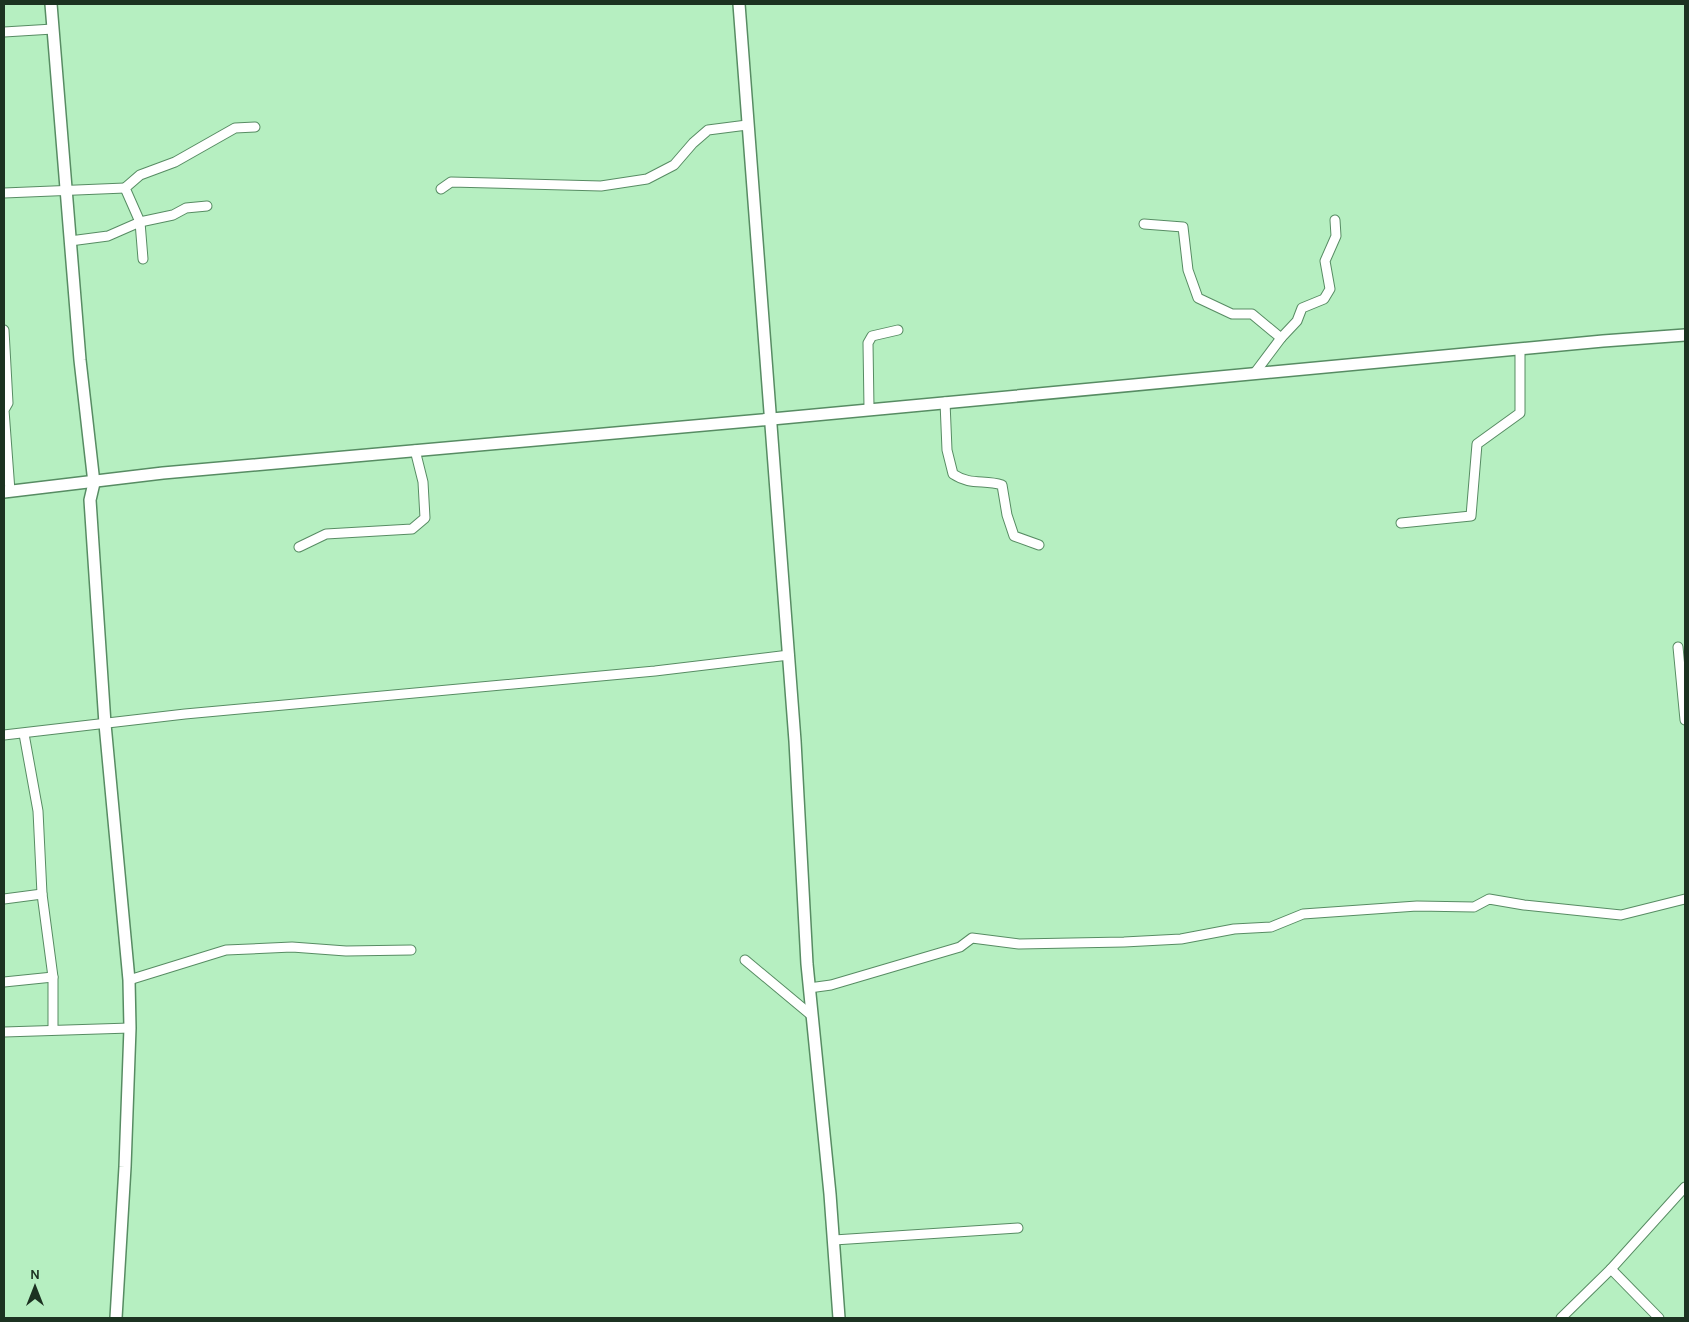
<svg xmlns="http://www.w3.org/2000/svg" width="1689" height="1322" font-family="Karla,sans-serif">
<rect width="100%" height="100%" fill="#b6efc1"/>
<g fill="none" stroke-linecap="round" stroke-linejoin="round">
<defs>
<g id="street">
<path d="M4,32L53,29"/>
<path d="M441,189L451,182L601,186L647,179L674,165L693,143L708,130L747,125"/>
<path d="M4,193L125,188"/>
<path d="M1144,224L1183,227L1188,270L1198,298L1232,314H1252L1281,338L1254,374"/>
<path d="M70,241L108,236L140,222L173,215L186,208L207,206"/>
<path d="M143,259L140,222L125,188L140,175L175,162L235,128L255,127"/>
<path d="M4,330L8,403L4,410L10,491"/>
<path d="M1281,338L1297,321L1302,308L1324,299L1330,289L1325,261L1336,236L1335,220"/>
<path d="M945,402L947,450L953,474C971,486 984,479 1002,485L1007,515L1014,536L1039,545"/>
<path d="M869,408L868,343L872,336L898,330"/>
<path d="M1401,523L1471,516L1477,444L1520,413V349"/>
<path d="M299,547L326,534L412,529L425,518L423,482L415,450"/>
<path d="M1678,647L1685,720"/>
<path d="M24,734L38,811L42,894L53,977V1029"/>
<path d="M4,735L185,714L655,671L789,655"/>
<path d="M4,899L42,894"/>
<path d="M745,960L811,1015"/>
<path d="M129,980L226,950L292,947L346,951L411,950"/>
<path d="M4,982L53,977"/>
<path d="M809,988L831,985L960,947L972,938L1019,944L1124,942L1181,939L1234,929L1271,927L1303,914L1417,906L1474,907L1489,899L1524,905L1621,915L1685,899"/>
<path d="M4,1032L130,1028"/>
<path d="M834,1240L1018,1228"/>
<path d="M1611,1269L1685,1187"/>
<path d="M1561,1318L1611,1269L1659,1318"/>
</g>
<g id="secondary">
<path d="M51,4L80,360L94,483L90,500L105,724L129,980L130,1028L125,1167L116,1318"/>
<path d="M739,4L795,741L807,964L830,1194L839,1318"/>
<path d="M4,492L163,473L772,419L1603,341L1685,335"/>
</g>
</defs>
<!-- street casing -->
<use href="#street" stroke="#578c63" stroke-width="11"/>
<!-- secondary casing -->
<use href="#secondary" stroke="#578c63" stroke-width="14"/>
<!-- street -->
<use href="#street" stroke="#fff" stroke-width="9"/>
<!-- secondary -->
<use href="#secondary" stroke="#fff" stroke-width="11"/>
</g>
<!-- border -->
<rect width="1689" height="1322" fill="none" stroke="#1c3221" stroke-width="10"/>
<!-- north arrow -->
<g transform="translate(35 1287)" stroke="#b6efc1" stroke-width="4" paint-order="stroke">
<path d="M0-4L9 19L0 12L-9 19Z" fill="#1c3221"/>
<text y="-8" font-size="14" font-weight="bold" text-anchor="middle" fill="#1c3221">N</text>
</g>
</svg>
